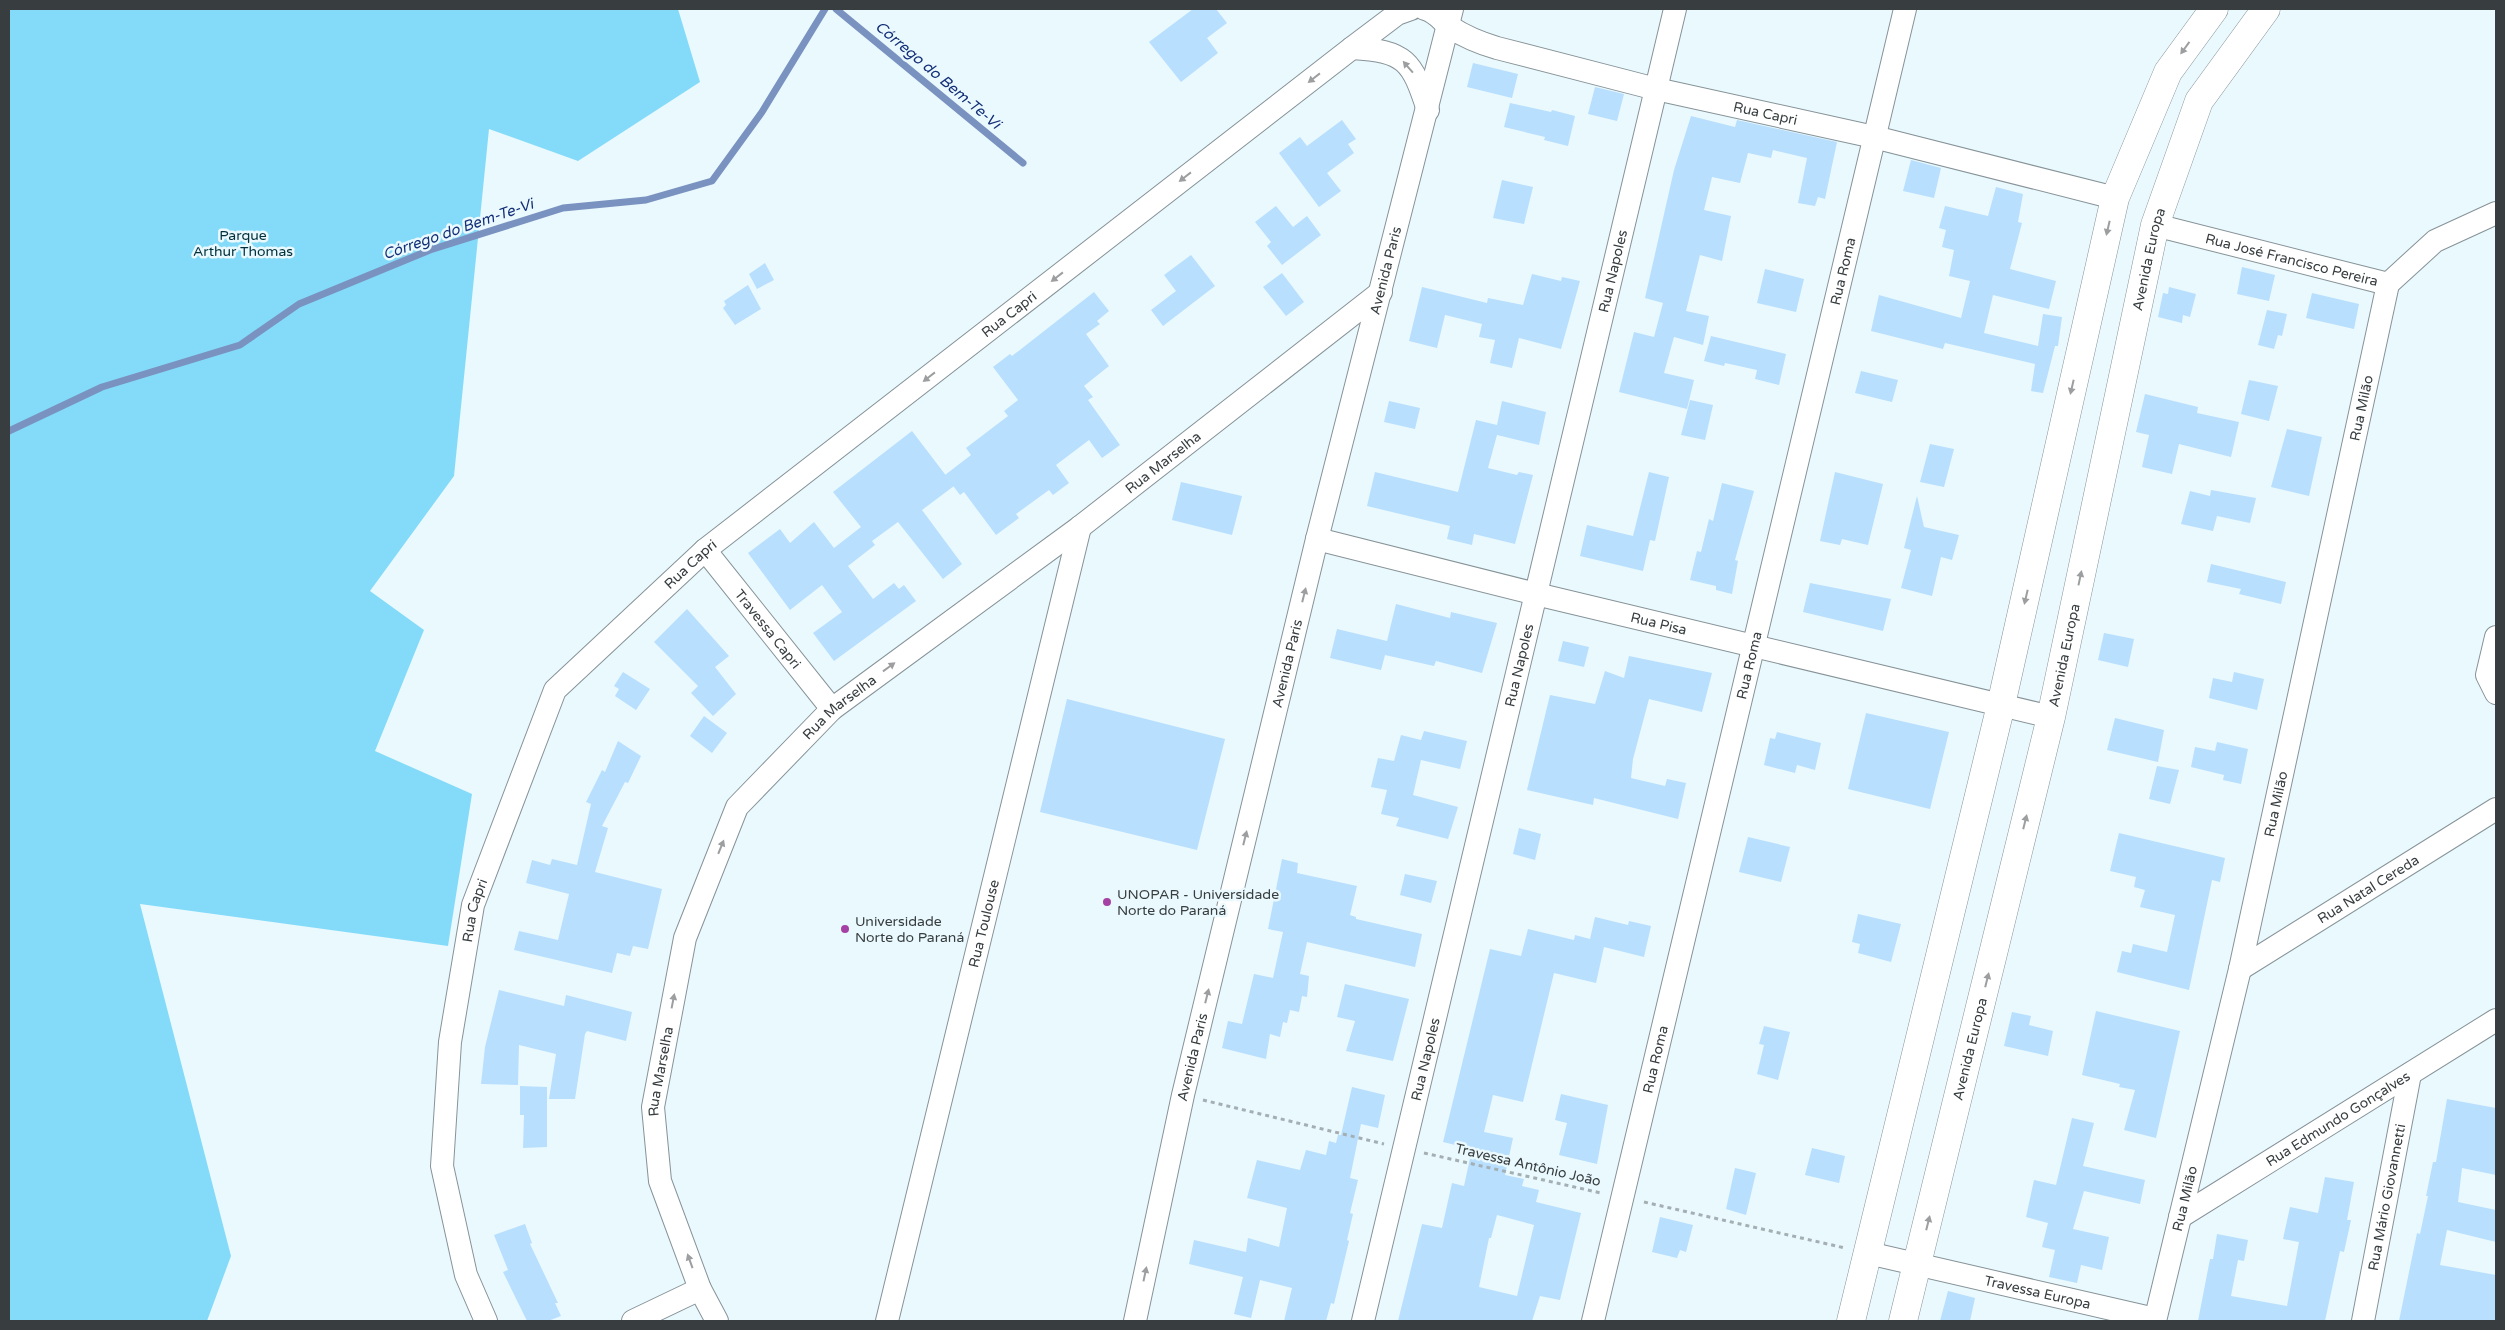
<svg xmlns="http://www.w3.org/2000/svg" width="2505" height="1330" font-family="'Varela Round',sans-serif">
<rect width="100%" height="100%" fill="#eaf9fe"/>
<!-- green -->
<path fill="#84dbf9" d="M9,9H678L700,82L578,161L489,129L454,476L370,591L424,630L375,751L472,794L448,946L140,904L231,1256L207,1321H9Z"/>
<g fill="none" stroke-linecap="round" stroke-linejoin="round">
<!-- stream -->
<g stroke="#7a92c0" stroke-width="7">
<path d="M836,9L1023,163"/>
<path d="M9,431L102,387L240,345L299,304L430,250L563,208L646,200L712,181L762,112L825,9"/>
</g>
</g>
<!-- building -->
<g fill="#b8dffe" fill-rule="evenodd">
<path d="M1193,9H1216L1227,23L1207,38L1218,53L1181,82L1149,42Z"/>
<path d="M1473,63L1518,74L1512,98L1467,87Z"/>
<path d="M1595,87L1624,94L1617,121L1588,114Z"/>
<path d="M1510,103L1551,112L1552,110L1575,116L1568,146L1544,140L1545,137L1504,127Z"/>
<path d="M1691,116L1735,127L1737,120L1837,142L1825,199L1818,197L1815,206L1798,203L1807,158L1773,150L1771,158L1748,153L1740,183L1712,177L1704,210L1731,216L1722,261L1700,255L1686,311L1709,316L1703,345L1674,337L1664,373L1694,380L1687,409L1619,392L1634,332L1654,337L1663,303L1645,298L1674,170Z"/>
<path d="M1342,120L1356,139L1348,144L1354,153L1327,173L1341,191L1319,207L1279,153L1300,137L1307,146Z"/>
<path d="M1911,160L1941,168L1934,198L1903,191Z"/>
<path d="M1502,180L1533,187L1524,224L1493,218Z"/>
<path d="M1996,187L2023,194L2018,222L2022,223L2010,269L2056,281L2049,309L1993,295L1984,333L2038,346L2043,314L2062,317L2058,346H2055L2043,393L2031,391L2035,364L1945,343L1943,349L1871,331L1879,295L1961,318L1970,281L1949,276L1954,250L1942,247L1946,230L1939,228L1945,206L1988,216Z"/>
<path d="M1276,206L1293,227L1307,216L1321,235L1282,265L1267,246L1271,242L1255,222Z"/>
<path d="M1191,255L1215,286L1163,326L1151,310L1176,291L1164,275Z"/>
<path d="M765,263L774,280L757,289L749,274Z"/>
<path d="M2242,267L2275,275L2269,301L2237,294Z"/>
<path d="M1765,269L1804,279L1796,312L1757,303Z"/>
<path d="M1282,273L1304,302L1286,316L1263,287Z"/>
<path d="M1532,274L1561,281L1562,277L1580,281L1561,349L1519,338L1512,368L1490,363L1495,340L1479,337L1482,324L1445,315L1437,348L1409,341L1422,287L1487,303L1488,298L1523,305Z"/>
<path d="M748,285L761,309L735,325L723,308L726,305L724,301Z"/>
<path d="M2169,287L2196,294L2190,317L2183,315L2182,323L2158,317L2163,293L2168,294Z"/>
<path d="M1094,292L1109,311L1097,321L1100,324L1086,334L1109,366L1084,386L1093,397L1088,400L1120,445L1102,458L1089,440L1056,465L1069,483L1053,495L1049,490L1016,514L1019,518L996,535L964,492L960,495L945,475L971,455L966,448L1008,416L1004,411L1018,400L993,367L1010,354L1012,356Z"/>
<path d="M2312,293L2359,304L2354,329L2306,318Z"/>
<path d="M2267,310L2287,314L2282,336L2278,335L2274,349L2258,345Z"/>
<path d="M1711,336L1786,354L1779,385L1755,379L1757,370L1725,363L1724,366L1704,361Z"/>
<path d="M1861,371L1898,380L1892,402L1855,393Z"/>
<path d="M2249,380L2278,386L2269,421L2241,414Z"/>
<path d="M2145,394L2198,407L2197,413L2239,422L2231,457L2179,444L2172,474L2142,467L2149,435L2136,432Z"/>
<path d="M1690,400L1713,405L1705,440L1681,435Z"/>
<path d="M1389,401L1420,408L1415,429L1384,422Z"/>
<path d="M1502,401L1546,412L1539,445L1497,435L1488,468L1517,475L1519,472L1533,475L1515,544L1474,534L1472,545L1447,539L1450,526L1367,506L1375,472L1458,492L1476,420L1497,425Z"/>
<path d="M2287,429L2322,437L2309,496L2271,487Z"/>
<path d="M912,431L954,486L922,510L962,564L943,579L898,522L872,541L875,545L848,566L873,599L894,583L899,589L904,585L916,601L834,661L813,633L842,612L822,585L790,610L748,553L780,529L790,543L814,522L834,548L861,527L833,492Z"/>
<path d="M1930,444L1954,449L1944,487L1920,482Z"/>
<path d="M1649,472L1669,477L1655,541L1650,540L1643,571L1580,556L1587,525L1633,536Z"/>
<path d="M1835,472L1883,484L1868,545L1842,539L1840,545L1820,541Z"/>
<path d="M1181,482L1242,496L1232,535L1172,520Z"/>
<path d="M1722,483L1754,491L1735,560L1738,561L1732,594L1716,590V586L1690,580L1697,551L1701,552L1709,519L1713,521Z"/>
<path d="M2211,490L2256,498L2250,523L2217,516L2213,531L2181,524L2190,491L2210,496Z"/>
<path d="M1917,496L1924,527L1959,535L1952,560L1941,557L1932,596L1901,588L1911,550L1904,548Z"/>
<path d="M2211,564L2286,582L2281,604L2239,594L2241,589L2207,582Z"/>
<path d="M1810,583L1891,599L1883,631L1803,612Z"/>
<path d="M1396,604L1450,618L1451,612L1497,623L1482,673L1436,661L1434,666L1385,655L1381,670L1330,658L1337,629L1387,641Z"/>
<path d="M687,609L729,656L715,667L736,694L713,716L691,693L698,686L654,642Z"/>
<path d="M2104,633L2134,639L2128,667L2098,660Z"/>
<path d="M1563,641L1589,647L1584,667L1558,661Z"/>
<path d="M1629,656L1712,673L1702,712L1649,699L1633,759L1631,778L1665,786L1667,779L1686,783L1678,819L1594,798L1593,805L1527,790L1550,695L1595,704L1605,671L1624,678Z"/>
<path d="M623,672L650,689L636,710L615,696L619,689L614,686Z"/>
<path d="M2234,672L2264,679L2257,710L2209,698L2213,678L2232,682Z"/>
<path d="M1067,699L1225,739L1197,850L1040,812Z"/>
<path d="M1866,713L1949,732L1930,809L1848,789Z"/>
<path d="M704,716L727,733L712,753L690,736Z"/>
<path d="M2115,718L2164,730L2158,762L2107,750Z"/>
<path d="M1424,731L1467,741L1460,769L1421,760L1413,795L1458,807L1448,839L1396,826L1399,818L1381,814L1387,790L1371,787L1378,758L1394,761L1401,735L1421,740Z"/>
<path d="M1777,732L1821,743L1815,770L1797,765L1795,773L1764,765L1770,738L1775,739Z"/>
<path d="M618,741L641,756L628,783L625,782L602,826L608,828L595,872L662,889L648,949L633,946L630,956L617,953L612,973L514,950L519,931L558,940L569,894L526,883L532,860L550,865L552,859L577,865L591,804L586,802L602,770L605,772Z"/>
<path d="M2217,742L2248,749L2241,784L2223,780L2224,775L2191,767L2195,747L2215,751Z"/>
<path d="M2157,766L2179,770L2170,804L2149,799Z"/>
<path d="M1519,828L1541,834L1535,860L1513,854Z"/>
<path d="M2119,833L2225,858L2220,882L2212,880L2189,990L2117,972L2122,951L2131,953L2133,944L2167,952L2175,915L2140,907L2145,890L2134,887L2136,877L2110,871Z"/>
<path d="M1748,837L1790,847L1781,882L1739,872Z"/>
<path d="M1282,859L1298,863L1297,873L1357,886L1350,915L1356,917V919L1422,934L1415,967L1307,942L1300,974L1309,976L1307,997L1302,996L1299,1012L1290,1010L1287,1023L1283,1022L1280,1037L1270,1034L1266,1059L1222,1048L1228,1021L1242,1024L1254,974L1273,978L1283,932L1268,929Z"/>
<path d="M1405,874L1437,881L1431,903L1400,895Z"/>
<path d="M1858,914L1901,924L1891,962L1858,953L1860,944L1852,942Z"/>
<path d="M1595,917L1628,925L1629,921L1651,926L1644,957L1604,947L1596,983L1554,973L1523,1102L1493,1095L1484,1132L1513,1138L1505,1175L1524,1179L1522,1186L1539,1190L1536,1202L1581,1213L1560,1300L1540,1296L1532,1321H1398L1422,1224L1442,1228L1452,1183L1464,1186L1472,1149L1443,1142L1490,949L1521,956L1528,929L1574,940L1575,935L1590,939ZM1497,1215L1534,1225L1517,1296L1479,1287L1489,1238H1491Z"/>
<path d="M1345,984L1409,999L1393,1061L1346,1051L1355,1021L1337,1017Z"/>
<path d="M499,990L564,1006L566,995L632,1012L626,1041L587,1031L585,1034L575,1099H549L556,1054L519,1045L518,1085L481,1084L485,1047Z"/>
<path d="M2096,1011L2180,1031L2156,1138L2124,1130L2135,1090L2119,1087L2120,1084L2082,1075Z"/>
<path d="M2012,1012L2031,1016L2029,1025L2053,1031L2048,1056L2004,1046Z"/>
<path d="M1764,1026L1790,1032L1778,1080L1757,1074L1764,1045L1759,1044Z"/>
<path d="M520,1086L547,1087V1147L523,1148L524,1115H520Z"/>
<path d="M1352,1087L1385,1095L1378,1128L1361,1124L1350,1178L1358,1180L1350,1213L1353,1214L1347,1240L1349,1241L1334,1304L1331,1303L1326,1321H1284L1292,1288L1260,1280L1251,1318L1234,1314L1243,1277L1189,1264L1194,1240L1246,1252L1248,1238L1279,1247L1287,1208L1247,1198L1257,1160L1300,1170L1306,1150L1326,1155L1329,1141L1336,1143L1338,1135H1341Z"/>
<path d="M1561,1094L1608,1105L1597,1164L1559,1155L1567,1123L1555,1120Z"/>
<path d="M2447,1099L2496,1108V1175L2462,1168L2458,1202L2496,1210V1242L2447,1230L2440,1265L2496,1275V1321H2399L2417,1233L2420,1234L2428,1196H2426L2433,1162H2436Z"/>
<path d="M2072,1118L2094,1123L2083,1166L2145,1180L2140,1204L2084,1191L2073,1229L2109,1237L2102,1270L2081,1265L2077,1283L2049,1277L2055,1250L2042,1247L2048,1223L2026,1217L2034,1180L2056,1185Z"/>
<path d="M1812,1148L1845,1156L1839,1183L1805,1175Z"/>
<path d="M1735,1168L1756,1173L1746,1215L1726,1209Z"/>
<path d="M2325,1177L2354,1182L2347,1220H2351L2344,1252L2340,1251L2325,1321H2198L2210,1259H2213L2217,1234L2248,1240L2244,1261L2238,1260L2231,1296L2287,1306L2299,1242L2283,1239L2290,1207L2318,1213Z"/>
<path d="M1660,1217L1693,1225L1686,1252L1680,1250L1677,1258L1652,1252Z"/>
<path d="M525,1224L532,1243L530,1244L558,1303H555L561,1316L548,1321H527L503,1272L508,1270L494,1235Z"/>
<path d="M1948,1291L1975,1298L1970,1321H1940Z"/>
</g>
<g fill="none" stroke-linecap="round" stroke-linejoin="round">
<defs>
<g id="minor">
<path id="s1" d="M1425,9C1436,12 1441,20 1450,27C1465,37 1480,43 1497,48L1656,89L1874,137L2115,198"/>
<path d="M1352,48C1406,51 1412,61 1428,110"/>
<path id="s2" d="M2155,225L2388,284"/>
<path d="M2388,284L2435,241L2496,213"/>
<path id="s3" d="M1317,539L1536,594L2051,717"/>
<path id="s4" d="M705,550L832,709"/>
<path d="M2496,637L2487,675L2496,693"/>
<path id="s5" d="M2240,969L2496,809"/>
<path id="s6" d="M2180,1217L2496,1020"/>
<path id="s7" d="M1868,1253L2155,1319"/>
<path id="s8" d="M486,1321L466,1275L442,1166L450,1042L473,905L555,690L705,550L1352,48L1397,14L1411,9"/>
<path d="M633,1321L700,1289"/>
<path id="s9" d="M717,1321L700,1289L660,1181L653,1107L685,938L737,807L832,709L1080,527L1381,292"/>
<path id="s10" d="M887,1321L1080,527"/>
<path id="s11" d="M1135,1321L1183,1095L1317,539L1452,9"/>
<path id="s12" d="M1363,1321L1675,9"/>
<path id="s13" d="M1593,1321L1905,9"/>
<path id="s14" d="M2155,1321L2240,969L2388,284"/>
<path id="s15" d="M2363,1321L2410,1074"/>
</g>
<g id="major">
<path d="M1851,1321L2001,705L2115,198L2168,72L2214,9"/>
<path id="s16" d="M1903,1321L2051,717L2155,225L2199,101L2266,9"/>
</g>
</defs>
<!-- minor casing -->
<use href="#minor" stroke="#869398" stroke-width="24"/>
<!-- major casing -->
<use href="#major" stroke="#869398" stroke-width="29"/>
<!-- path -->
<g stroke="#a3afb3" stroke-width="3" stroke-dasharray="4 4" stroke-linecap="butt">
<path d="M1203,1100L1384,1144"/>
<path d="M1424,1153L1601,1193"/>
<path d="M1644,1202L1845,1248"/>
</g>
<!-- minor -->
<use href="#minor" stroke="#fff" stroke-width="22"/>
<!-- major -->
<use href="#major" stroke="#fff" stroke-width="28"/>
</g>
<!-- one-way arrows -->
<defs><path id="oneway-solid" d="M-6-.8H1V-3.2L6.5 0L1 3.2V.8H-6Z" transform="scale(1.25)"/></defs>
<g fill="#9c9ea0">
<use href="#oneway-solid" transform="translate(2185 48) rotate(126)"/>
<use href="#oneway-solid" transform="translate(1408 67) rotate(-131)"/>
<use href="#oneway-solid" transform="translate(1314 78) rotate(142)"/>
<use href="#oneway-solid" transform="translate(1185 177) rotate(142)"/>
<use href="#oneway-solid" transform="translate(2108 228) rotate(103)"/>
<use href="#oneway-solid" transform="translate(1057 277) rotate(142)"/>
<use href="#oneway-solid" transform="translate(929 377) rotate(142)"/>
<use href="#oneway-solid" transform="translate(2072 387) rotate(103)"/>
<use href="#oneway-solid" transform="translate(2080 578) rotate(-78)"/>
<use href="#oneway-solid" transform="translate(1304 595) rotate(-76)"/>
<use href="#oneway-solid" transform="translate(2026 597) rotate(103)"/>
<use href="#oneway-solid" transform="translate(889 667) rotate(-36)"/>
<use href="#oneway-solid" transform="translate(2025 822) rotate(-76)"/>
<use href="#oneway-solid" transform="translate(1245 838) rotate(-76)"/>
<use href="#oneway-solid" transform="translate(721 847) rotate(-68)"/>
<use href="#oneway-solid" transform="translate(1987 980) rotate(-76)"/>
<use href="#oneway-solid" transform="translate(1207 996) rotate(-76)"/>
<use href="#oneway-solid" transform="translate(673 1001) rotate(-79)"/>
<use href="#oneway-solid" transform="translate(1928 1223) rotate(-76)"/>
<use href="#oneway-solid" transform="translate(690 1261) rotate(-110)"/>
<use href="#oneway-solid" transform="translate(1145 1274) rotate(-78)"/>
</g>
<!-- markers -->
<g fill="#a540a4" stroke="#eaf9fe" stroke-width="2">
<circle cx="1107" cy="902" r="5"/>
<circle cx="845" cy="929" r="5"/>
</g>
<g text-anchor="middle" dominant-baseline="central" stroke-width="5" stroke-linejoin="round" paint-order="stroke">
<!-- street labels -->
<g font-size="14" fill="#383e40" stroke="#eaf9fe">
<text stroke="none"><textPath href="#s1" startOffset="359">Rua Capri</textPath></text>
<text stroke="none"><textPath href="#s16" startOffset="1090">Avenida Europa</textPath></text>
<text stroke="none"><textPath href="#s2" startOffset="141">Rua José Francisco Pereira</textPath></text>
<text stroke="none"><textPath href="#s11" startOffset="1080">Avenida Paris</textPath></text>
<text stroke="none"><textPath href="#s12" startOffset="1079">Rua Napoles</textPath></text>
<text stroke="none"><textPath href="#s13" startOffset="1079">Rua Roma</textPath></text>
<text stroke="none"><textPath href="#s8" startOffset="1245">Rua Capri</textPath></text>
<text stroke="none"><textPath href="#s14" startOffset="936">Rua Milão</textPath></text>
<text stroke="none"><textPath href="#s9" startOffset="1088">Rua Marselha</textPath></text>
<text stroke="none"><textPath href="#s8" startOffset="840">Rua Capri</textPath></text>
<text stroke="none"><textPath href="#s3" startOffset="352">Rua Pisa</textPath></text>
<text stroke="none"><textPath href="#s4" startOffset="101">Travessa Capri</textPath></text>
<text stroke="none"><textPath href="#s16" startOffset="685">Avenida Europa</textPath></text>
<text stroke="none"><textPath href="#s11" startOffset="675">Avenida Paris</textPath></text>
<text stroke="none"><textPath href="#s12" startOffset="674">Rua Napoles</textPath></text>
<text stroke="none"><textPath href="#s13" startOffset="674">Rua Roma</textPath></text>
<text stroke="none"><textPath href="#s9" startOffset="682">Rua Marselha</textPath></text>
<text stroke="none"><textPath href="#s14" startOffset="531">Rua Milão</textPath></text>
<text stroke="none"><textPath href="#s5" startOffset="151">Rua Natal Cereda</textPath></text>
<text stroke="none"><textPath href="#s8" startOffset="420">Rua Capri</textPath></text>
<text stroke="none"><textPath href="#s10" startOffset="409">Rua Toulouse</textPath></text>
<text stroke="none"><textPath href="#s16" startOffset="280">Avenida Europa</textPath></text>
<text stroke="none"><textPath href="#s11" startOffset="270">Avenida Paris</textPath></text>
<text stroke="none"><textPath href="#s12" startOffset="269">Rua Napoles</textPath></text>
<text stroke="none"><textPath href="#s13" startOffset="269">Rua Roma</textPath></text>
<text stroke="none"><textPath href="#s9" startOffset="262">Rua Marselha</textPath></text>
<text stroke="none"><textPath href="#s6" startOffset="186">Rua Edmundo Gonçalves</textPath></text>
<text transform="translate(1528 1165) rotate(13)">Travessa Antônio João</text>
<text stroke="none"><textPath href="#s14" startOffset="126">Rua Milão</textPath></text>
<text stroke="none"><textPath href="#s15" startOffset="126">Rua Mário Giovannetti</textPath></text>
<text stroke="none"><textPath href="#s7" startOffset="174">Travessa Europa</textPath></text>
</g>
<!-- park labels -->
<g font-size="14" fill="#012f3c" stroke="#eaf9fe">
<text x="243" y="235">Parque<tspan x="243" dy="16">Arthur Thomas</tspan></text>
</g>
<!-- poi labels -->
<g font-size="14" fill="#383e40" stroke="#eaf9fe" text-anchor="start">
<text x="1117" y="894">UNOPAR - Universidade<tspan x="1117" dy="16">Norte do Paraná</tspan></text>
<text x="855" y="921">Universidade<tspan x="855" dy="16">Norte do Paraná</tspan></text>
</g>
<!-- water labels -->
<g font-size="15" font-style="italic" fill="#132f78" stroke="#eaf9fe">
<text transform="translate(938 75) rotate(40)">Córrego do Bem-Te-Vi</text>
<text transform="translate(458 229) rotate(-19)">Córrego do Bem-Te-Vi</text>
</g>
</g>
<!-- border -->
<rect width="2505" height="1330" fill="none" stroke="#383e40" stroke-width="20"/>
</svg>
